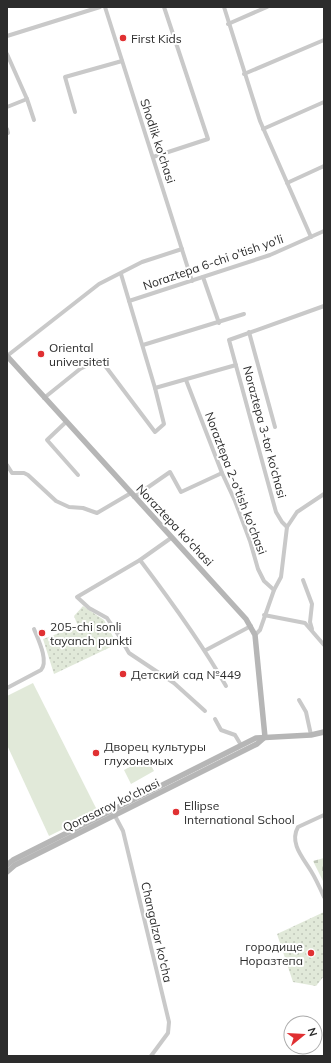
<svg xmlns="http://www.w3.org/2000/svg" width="331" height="1063" font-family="Mulish,sans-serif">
<defs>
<pattern id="grass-dots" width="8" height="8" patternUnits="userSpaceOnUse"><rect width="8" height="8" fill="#e1e9d9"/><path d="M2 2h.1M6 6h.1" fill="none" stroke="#c1c8ba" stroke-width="1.8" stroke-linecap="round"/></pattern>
<pattern id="cemetery-stones" width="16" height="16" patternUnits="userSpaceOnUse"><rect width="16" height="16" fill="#e1e9d9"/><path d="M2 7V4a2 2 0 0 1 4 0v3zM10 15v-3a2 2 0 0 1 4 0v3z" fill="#c1c8ba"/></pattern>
</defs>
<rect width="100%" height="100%" fill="#fff"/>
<!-- grass -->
<g fill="url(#grass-dots)">
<path d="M83,606L104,620L117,644L54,674L43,639L78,626L74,616Z"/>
<path d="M324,912V976L316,986L293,982L277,934Z"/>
</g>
<!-- cemetery -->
<path fill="url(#cemetery-stones)" d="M324,858V883L313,861Z"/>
<!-- pitch -->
<g fill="#e1e9d9">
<path d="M33,683L98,812L49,836L7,745V696Z"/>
<path d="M147,758L154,771L131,784L124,770Z"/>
</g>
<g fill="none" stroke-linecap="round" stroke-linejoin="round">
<!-- street -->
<g stroke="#c9c9c9" stroke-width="4">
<path d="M105,7L192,281"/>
<path d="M224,7L260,121L311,237"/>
<path d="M228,24L267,7"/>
<path d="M7,36L100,7"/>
<path d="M7,54L27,99L34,120"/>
<path d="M244,74L324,40"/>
<path d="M7,107L27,99"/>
<path d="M75,112L65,77L122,61"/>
<path d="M7,129L8,133"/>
<path d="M263,129L324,102"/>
<path d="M153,157L208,139L164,7"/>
<path d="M287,183L324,166"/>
<path d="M203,277L219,323"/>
<path d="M129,301L270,255L324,231"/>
<path d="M249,332L275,427"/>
<path d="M143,345L244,314"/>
<path d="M7,356L99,284L142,262L182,249"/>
<path d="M186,380L222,473L235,501L250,541L258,569L264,581L274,590"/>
<path d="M155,388L236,365"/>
<path d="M44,398L80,369L97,360L103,363L155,432L164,424L155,388L121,274"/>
<path d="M66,422L47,440L78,475"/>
<path d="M7,465L12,473H24L28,475L56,501L69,507L83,508L97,513L131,493"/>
<path d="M134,497L170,472L181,492L222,473"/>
<path d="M287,527L282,522L276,512L229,340L324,306"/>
<path d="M171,538L140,560L77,597L89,608L107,618L121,639L129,653L174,683L205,711"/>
<path d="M140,560C171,601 201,642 226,686"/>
<path d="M303,580L312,604L310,622L312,629"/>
<path d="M264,615L305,623L324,645"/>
<path d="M255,635L260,630L274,590L281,577L287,527L297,512L324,494"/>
<path d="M206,650L251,626"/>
<path d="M7,688L41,670C49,661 38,639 34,629"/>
<path d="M299,700L306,712L311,735"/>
<path d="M215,719L221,730L235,735L241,745"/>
<path d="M114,814L123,831L169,1022L168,1033L151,1056"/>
<path d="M324,815L298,827C289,843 303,858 311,871C316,879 320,888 324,897"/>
</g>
<!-- secondary -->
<g stroke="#b6b6b6" stroke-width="5.5">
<path d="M7,356L246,619L255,635L265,737"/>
<path d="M7,865L13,860L256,738L311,735L324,732"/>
<path d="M7,872L15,865L257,744L265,737"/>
</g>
</g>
<!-- markers -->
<g fill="#e03032" stroke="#fff" stroke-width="1.5">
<circle cx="123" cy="38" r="4"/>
<circle cx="41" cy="354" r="4"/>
<circle cx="42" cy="633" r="4"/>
<circle cx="123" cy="674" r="4"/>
<circle cx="96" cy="753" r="4"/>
<circle cx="176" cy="812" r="4"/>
<circle cx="311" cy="953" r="4"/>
</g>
<g text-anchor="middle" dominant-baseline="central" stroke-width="4" stroke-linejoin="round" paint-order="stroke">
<!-- poi labels -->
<g font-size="12" fill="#2c2c2c" stroke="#fff" text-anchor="start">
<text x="131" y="38">First Kids</text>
<text x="49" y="347">Oriental<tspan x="49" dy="14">universiteti</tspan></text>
<text x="50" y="626">205-chi sonli<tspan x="50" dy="14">tayanch punkti</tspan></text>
<text x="131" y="674">Детский сад №449</text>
<text x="104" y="746">Дворец культуры<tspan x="104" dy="14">глухонемых</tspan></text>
<text x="184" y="805">Ellipse<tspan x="184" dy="14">International School</tspan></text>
<text x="303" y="946" text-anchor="end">городище<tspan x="303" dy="14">Норазтепа</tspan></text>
</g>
<!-- street labels -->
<g font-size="12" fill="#2c2c2c" stroke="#fff">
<text transform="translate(158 141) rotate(72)">Shodlik ko'chasi</text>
<text transform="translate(213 262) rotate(-19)">Noraztepa 6-chi o'tish yo'li</text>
<text transform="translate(265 432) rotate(75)">Noraztepa 3-tor ko‘chasi</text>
<text transform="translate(236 483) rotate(69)">Noraztepa 2-o'tish ko'chasi</text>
<text transform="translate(175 525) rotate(47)">Noraztepa ko'chasi</text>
<text transform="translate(111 805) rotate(-26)">Qorasaroy ko'chasi</text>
<text transform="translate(157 932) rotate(77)">Changalzor ko'cha</text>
</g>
</g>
<!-- border -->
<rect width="331" height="1063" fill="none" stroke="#2c2c2c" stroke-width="16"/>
<!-- north arrow -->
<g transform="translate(303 1035) rotate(72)"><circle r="19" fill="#ffffff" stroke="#ababab"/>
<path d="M0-3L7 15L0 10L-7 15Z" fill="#e03032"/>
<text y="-6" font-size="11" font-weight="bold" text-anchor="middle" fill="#2c2c2c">N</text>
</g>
</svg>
